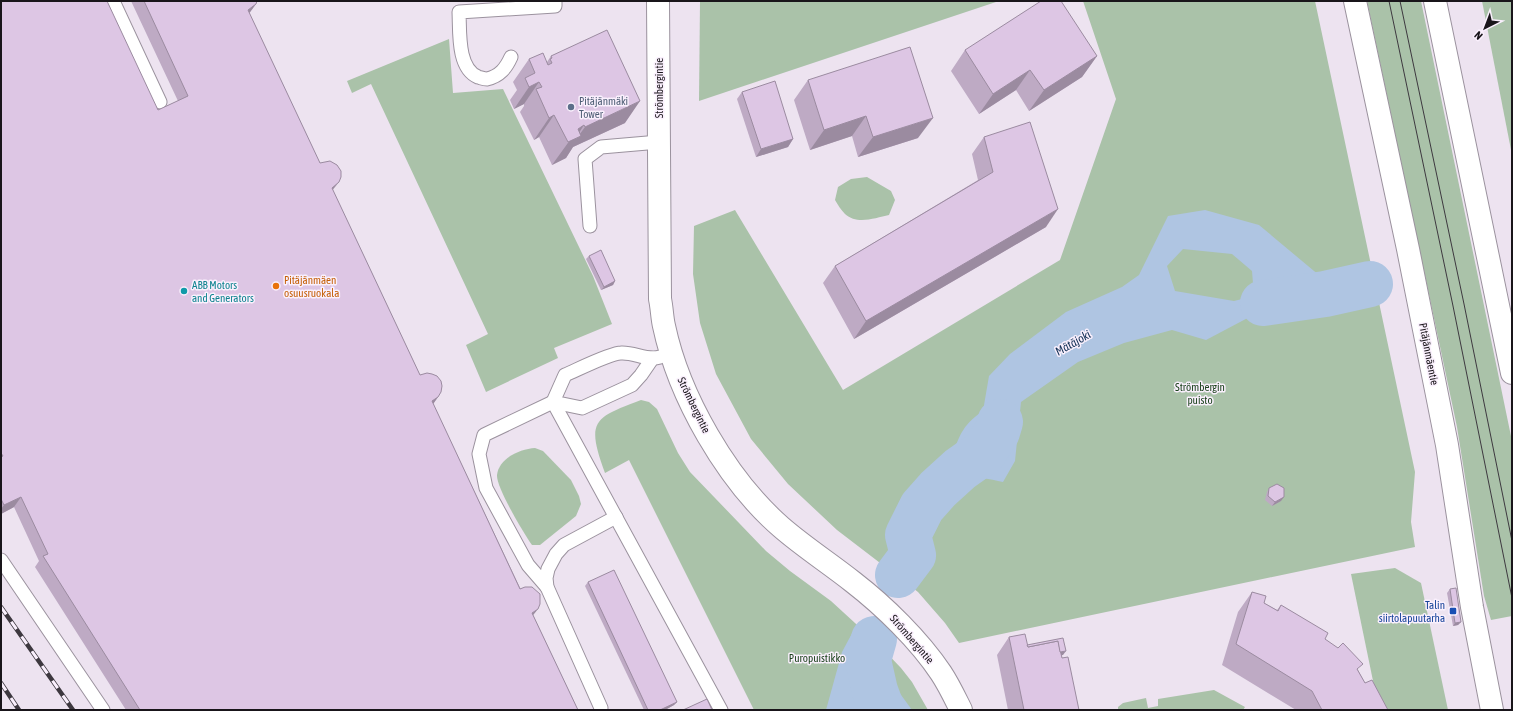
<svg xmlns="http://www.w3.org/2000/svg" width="1513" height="711" font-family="'Asap Condensed',sans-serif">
<rect width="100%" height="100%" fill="#ede3f0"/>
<!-- green -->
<g fill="#aac2a9">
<path d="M700,1H999L699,101Z"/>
<path d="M1083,1H1315L1415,472L1411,522L1415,547L959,643L945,623L918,592L837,530L788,484L751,439L716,374L700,323L693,274L694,226L735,210L843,390L1060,260L1116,99Z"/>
<path d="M1367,1H1421L1512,441V616L1491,620L1484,596L1457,427Z"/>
<path d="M1482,1H1512V155Z"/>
<path d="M449,39L453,93L503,89L593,276L612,324L554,348L558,358L486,392L466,345L488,334L371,84L352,93L347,81Z"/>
<path d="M867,177L891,191L895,200L889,215C875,218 857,225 845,214C841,210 838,205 835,200L838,187L851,179Z"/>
<path d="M641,400L649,402L657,409L678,453L690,472L766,551L790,571L831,601L879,645L901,668L912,682L928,710H754L629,460L605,473C586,421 593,418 641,400Z"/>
<path d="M535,448L543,451L571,480L579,496L581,504L576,516L540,545H532C524,534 496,487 497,475C499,458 520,449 535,448Z"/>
<path d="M1395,568L1421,583L1448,710H1379L1351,574Z"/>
<path d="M1214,690L1245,707L1243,710H1118V707L1123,703L1146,698L1148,708L1158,706V699Z"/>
</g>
<!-- water -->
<g fill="#afc5e2" fill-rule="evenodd">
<path d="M1205,210L1259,225L1320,276L1328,311L1259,312L1206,340L1172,330L1124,343L1078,362L1021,402L1015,461L1003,482C991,479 970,477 960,469C957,466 955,459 953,455C959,434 965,423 983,411L989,376L1010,354L1066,312L1122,287L1139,275L1168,216ZM1183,249L1232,254L1252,271L1254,296L1234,301L1175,291L1167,266Z"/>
<path d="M857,624L879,645L878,660L880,666L912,710H826L842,652Z"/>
</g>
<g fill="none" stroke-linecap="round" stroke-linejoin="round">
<!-- river -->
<g stroke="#afc5e2" stroke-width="46">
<path d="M1263,303L1325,294L1370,284"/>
<path d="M898,575L913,555L908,535L922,507L938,489L960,469L984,452L997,432L1000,422"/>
<path d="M874,639L868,660L875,691L882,710"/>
</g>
<defs>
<g id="service">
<path d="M113,1L160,102"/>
<path d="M511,57C506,68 500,76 487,79C483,79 482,78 478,77C457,68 460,32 459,12L555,6V1"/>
<path d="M590,226L585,159L601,147L659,142"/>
<path d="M553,402L721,710"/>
<path d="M553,402L565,375C577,370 610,353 621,353C634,352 647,361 660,357"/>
<path d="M1,560L103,710"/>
<path d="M547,587L528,565L486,488L479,454L484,435L553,402L582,408L632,385L641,375L652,359"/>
<path d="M601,708L547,587L546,578L548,569L556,554L564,545L616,517"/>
</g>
<path id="minor" d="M658,1L660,299C662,308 662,318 664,326C679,397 727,480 781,527C804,547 829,563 853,582C884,606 919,640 941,673C949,685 955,698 961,710"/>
<g id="secondary">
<path d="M1355,1L1408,249L1447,445L1472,607L1492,710"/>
<path d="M1435,1L1512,373"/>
</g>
</defs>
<!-- service casing -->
<use href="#service" stroke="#9b929e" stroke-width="15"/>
<!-- minor casing -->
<use href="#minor" stroke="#9b929e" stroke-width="24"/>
<!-- secondary casing -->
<use href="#secondary" stroke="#9b929e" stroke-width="24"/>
<!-- service -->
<use href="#service" stroke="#fff" stroke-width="13"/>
<!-- minor -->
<use href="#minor" stroke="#fff" stroke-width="22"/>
<!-- secondary -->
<use href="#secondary" stroke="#fff" stroke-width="22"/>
<!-- tram -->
<g stroke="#3d383f" stroke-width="1">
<path d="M1389,1L1453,306L1512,598"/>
<path d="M1400,1L1464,304L1512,541"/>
</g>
<defs>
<g id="rail">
<path d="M1,607L73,710"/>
<path d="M1,683L19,710"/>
</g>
</defs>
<!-- rail casing -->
<use href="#rail" stroke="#3d383f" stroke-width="4.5"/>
<!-- rail -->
<use href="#rail" stroke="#faf0fd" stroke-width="3" stroke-dasharray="9" stroke-linecap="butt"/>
</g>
<!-- wall -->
<g fill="#beaac4">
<path d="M1,1L158,110L178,101L131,1H257L256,4L249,13L420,375L438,397L433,404L578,710H126L35,567L39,561L14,507L1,514Z"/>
<path d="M965,50L1097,56L1082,77L1029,111L1016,90L979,114L951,71Z"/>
<path d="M551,56L625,123L573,147L566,158L552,165L539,137L534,140L520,112L524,106V104L514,109L510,100L517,90L513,82L529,59L547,62Z"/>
<path d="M808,80L918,138L858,157L852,136L810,150L794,100Z"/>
<path d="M742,92L793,139L788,147L756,157L737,99Z"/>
<path d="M984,137L1046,227L854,339L823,283L835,266L978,180L972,154Z"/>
<path d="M589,256L615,281L613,285L601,290L586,259Z"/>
<path d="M1269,488L1281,501L1272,506L1265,500L1267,492Z"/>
<path d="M588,582L677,702L674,705L665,710H644L585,586Z"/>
<path d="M1450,589L1461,622L1458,625L1453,626L1447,593Z"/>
<path d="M1252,592L1264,603L1277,610L1281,605L1325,639L1358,670L1365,683L1388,710H1296L1222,665L1238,612Z"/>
<path d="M1009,637L1027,645L1063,655H1061L1079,710H1008L997,655Z"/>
</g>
<!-- shaded-wall -->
<g fill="#9b8ba0">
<path d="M256,4L248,15V10Z"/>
<path d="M1097,56L1082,77L1029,111L1044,90Z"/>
<path d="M1030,70L1016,90L979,114L993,94Z"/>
<path d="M539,82L524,104L514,109L529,87Z"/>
<path d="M640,101L625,123L573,147L566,158L552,165L578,129L584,125L575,139L577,138L585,127Z"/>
<path d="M554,115L539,137L534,140L549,118Z"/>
<path d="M866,116L852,136L810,150L824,130Z"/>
<path d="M933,118L918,138L858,157L873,137Z"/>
<path d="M793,139L788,147L756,157L761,149Z"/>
<path d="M339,182L331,192L332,188Z"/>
<path d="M1058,209L1046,227L854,339L866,321Z"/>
<path d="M615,281L613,285L601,290L604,287Z"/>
<path d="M438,397L431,407L432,401Z"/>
<path d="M21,497L14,507L1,514V509L4,505Z"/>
<path d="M1284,497L1281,501L1272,506L1275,502Z"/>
<path d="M538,609L530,619L532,613Z"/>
<path d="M1461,622L1458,625L1453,626L1455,623Z"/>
<path d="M1066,651L1063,655L1016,664L1018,661Z"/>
<path d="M677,702L674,705L665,710H660Z"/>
</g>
<!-- building -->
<g fill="#ddc6e4" stroke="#9b8ba0">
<path d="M1,1H107L158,110L188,96L144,1H257L256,4L248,10L320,163L330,161L337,165L341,171V177L339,182L332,188L420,375L427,373L432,374L437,376L441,381L442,386L441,392L438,397L432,401L520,589L525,587H532L540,594V604L538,609L532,613L578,710H140L43,556L48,554L21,497L4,505L1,499V457L3,456L1,453Z"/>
<path d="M1041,1H1061L1097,56L1044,90L1030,70L993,94L965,50Z"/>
<path d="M607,30L640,101L585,127L584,125L578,129L581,136L568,142L554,115L549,118L536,89L542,87L539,82L529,87L525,78L535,73L529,59L543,53L548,65L552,63L550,59L552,58L551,56Z"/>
<path d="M910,47L933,118L873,137L866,116L824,130L808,80Z"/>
<path d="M775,81L793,139L761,149L742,92Z"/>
<path d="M1030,122L1058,209L866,321L835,266L993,172L984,137Z"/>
<path d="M601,250L615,281L604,287L589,256Z"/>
<path d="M1277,484L1284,488V497L1275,502L1268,496L1269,488Z"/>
<path d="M614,570L677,702L660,710H648L588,582Z"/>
<path d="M1456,588L1461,622L1455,623L1450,589Z"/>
<path d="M1252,592L1266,596L1264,603L1278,611L1281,605L1328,633L1325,639L1338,648L1343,643L1363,664L1357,669L1365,683L1372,680L1388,710H1322L1312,691L1236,644Z"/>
<path d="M1025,634L1028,647L1058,641L1062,658L1068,657L1079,710H1024L1009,637Z"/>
<path d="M1063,638L1066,651L1060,652L1058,641L1028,647L1027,645Z"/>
<path d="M707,699L712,710H683Z"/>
</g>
<!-- markers -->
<circle fill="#5c6f8a" stroke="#faf0fd" stroke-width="1.5" cx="571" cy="107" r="4"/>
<circle fill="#e8710a" stroke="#faf0fd" stroke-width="1.5" cx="276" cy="286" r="4"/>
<circle fill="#0f9aa8" stroke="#faf0fd" stroke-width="1.5" cx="184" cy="291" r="4"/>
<rect fill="#1a4fb4" stroke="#faf0fd" stroke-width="1.5" x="1449" y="607" width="8" height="8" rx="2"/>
<g text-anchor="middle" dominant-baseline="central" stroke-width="3" stroke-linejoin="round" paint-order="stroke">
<!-- street labels -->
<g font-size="11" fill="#19151a" stroke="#faf0fd">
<text transform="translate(659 88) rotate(-90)">Strömbergintie</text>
<text transform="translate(1429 354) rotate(79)">Pitäjänmäentie</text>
<text transform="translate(694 405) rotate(64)">Strömbergintie</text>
<text transform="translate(912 639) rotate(49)">Strömbergintie</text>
</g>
<!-- service labels -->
<g font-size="11" fill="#4e5e75" stroke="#faf0fd" text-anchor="start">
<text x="579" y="101">Pitäjänmäki<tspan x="579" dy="13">Tower</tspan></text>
</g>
<!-- food labels -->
<g font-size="11" fill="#c56008" stroke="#faf0fd" text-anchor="start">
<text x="284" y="280">Pitäjänmäen<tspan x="284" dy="13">osuusruokala</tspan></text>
</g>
<!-- culture labels -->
<g font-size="11" fill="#0d838f" stroke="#faf0fd" text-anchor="start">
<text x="192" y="285">ABB Motors<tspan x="192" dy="13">and Generators</tspan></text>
</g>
<!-- park labels -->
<g font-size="11" fill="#1b421c" stroke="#faf0fd">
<text x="1200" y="387">Strömbergin<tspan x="1200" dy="13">puisto</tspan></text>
<text x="817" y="658">Puropuistikko</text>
</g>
<!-- transit labels -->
<g font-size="11" fill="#164399" stroke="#faf0fd" text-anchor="end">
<text x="1445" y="605">Talin<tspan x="1445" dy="13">siirtolapuutarha</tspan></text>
</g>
<!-- water labels -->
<g font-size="12" font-style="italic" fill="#102e54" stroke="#faf0fd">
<text transform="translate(1073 343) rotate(-30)">Mätäjoki</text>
</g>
</g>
<!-- border -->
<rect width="1513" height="711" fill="none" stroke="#19151a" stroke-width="4"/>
<!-- north arrow -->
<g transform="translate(1485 28) rotate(222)" stroke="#faf0fd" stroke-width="3" paint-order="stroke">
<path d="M0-3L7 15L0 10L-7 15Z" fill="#19151a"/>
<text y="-6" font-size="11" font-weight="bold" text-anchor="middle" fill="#19151a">N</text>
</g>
</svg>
